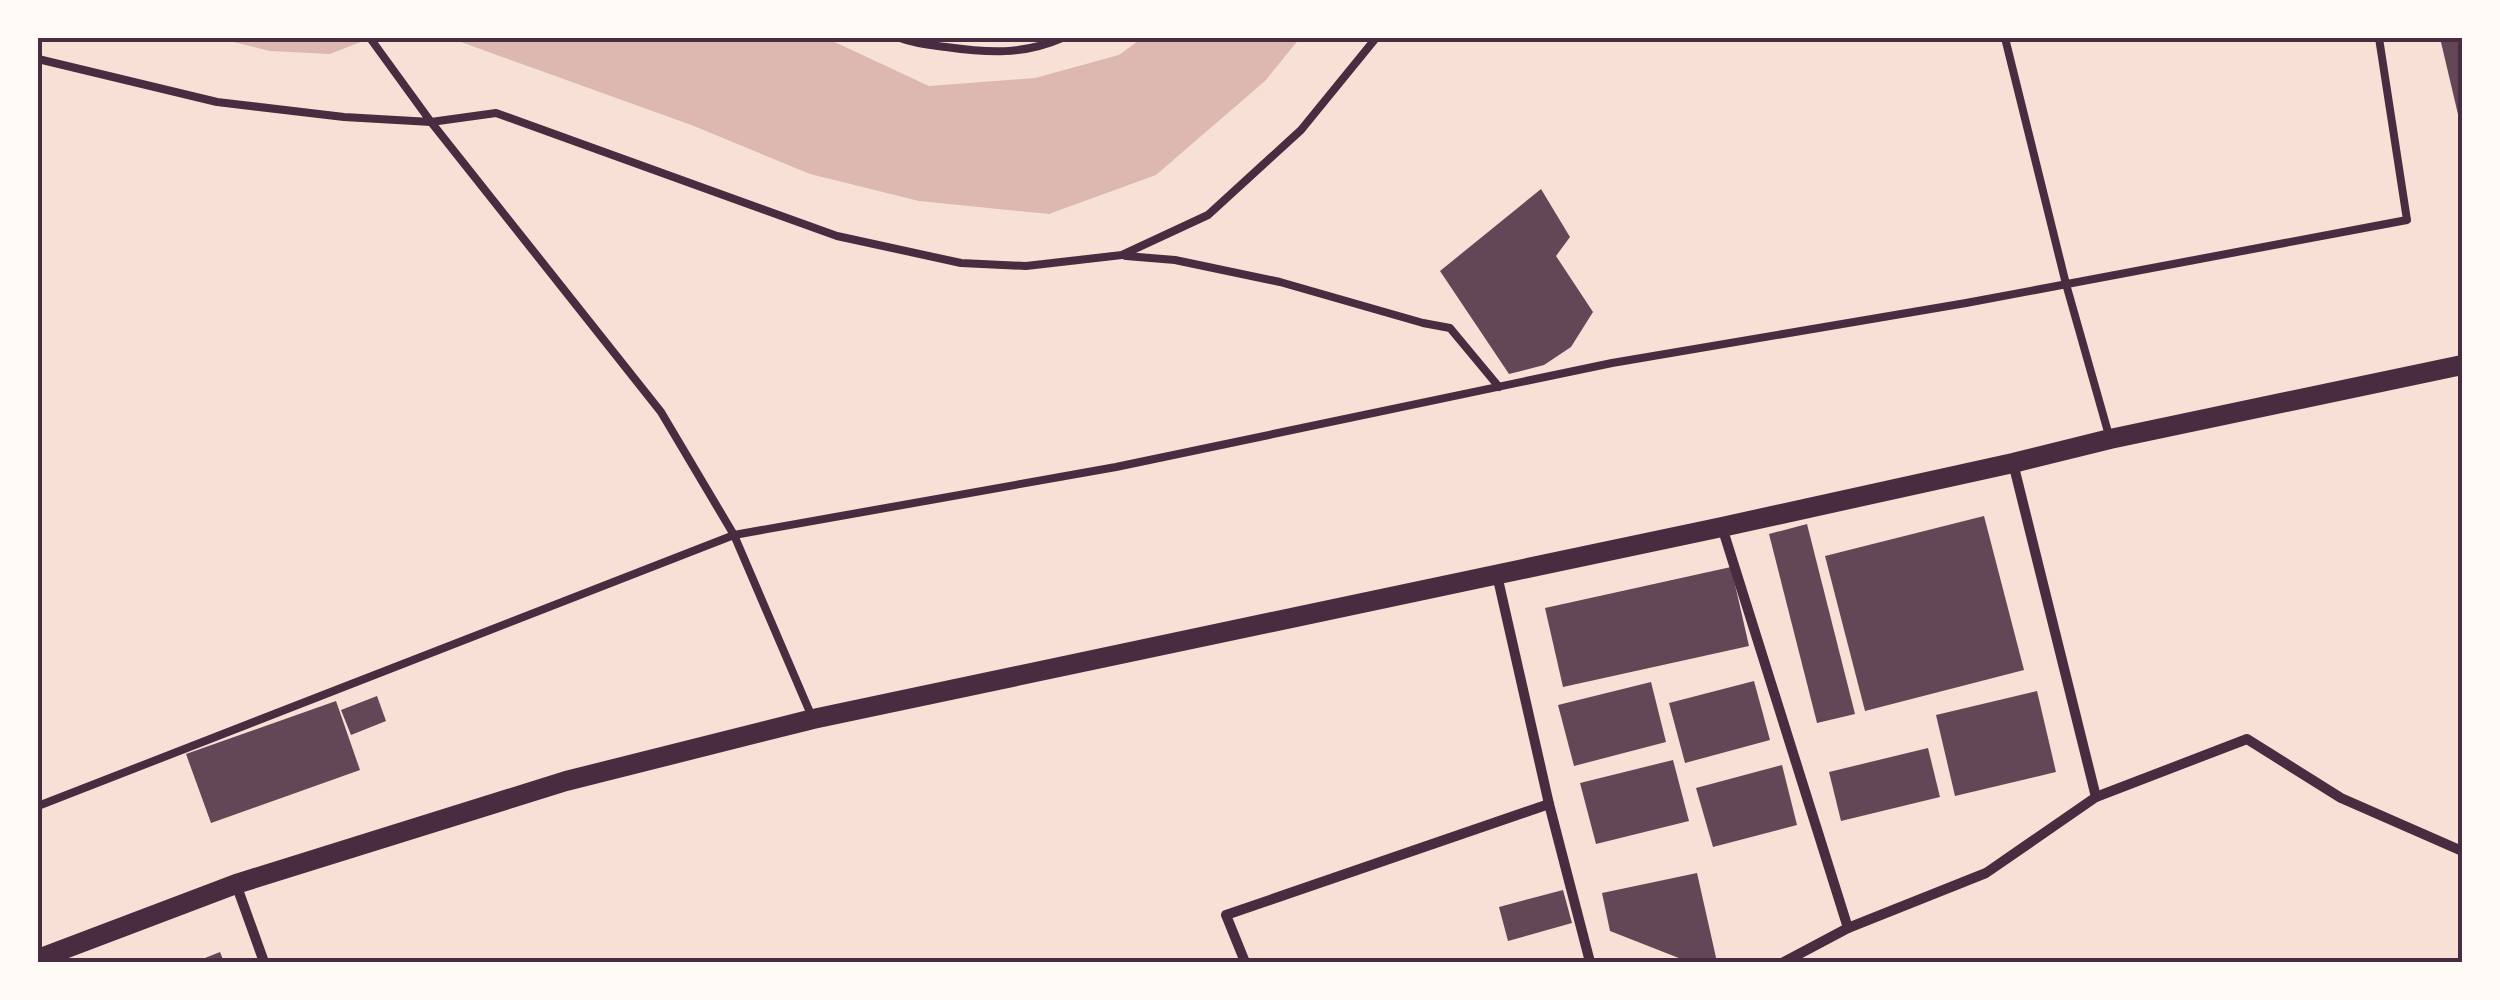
<svg xmlns="http://www.w3.org/2000/svg" width="2500" height="1000" font-family="'Varela Round',sans-serif">
<rect width="100%" height="100%" fill="#f7e1d7"/>
<!-- water -->
<g fill="#dcb8b0">
<path d="M217,38H371L330,54L270,51Z"/>
<path d="M450,38H826L929,86L1035,78L1119,55L1142,38H1300L1265,81L1156,175L1049,214L919,201L810,174L694,126Z"/>
</g>
<!-- building -->
<g fill="#644757">
<path d="M2440,38H2462V127H2461Z"/>
<path d="M1541,189L1570,237L1556,256L1593,312L1571,347L1544,365L1509,374L1440,271Z"/>
<path d="M1984,516L2024,670L1865,711L1825,556Z"/>
<path d="M1807,524L1855,714L1817,723L1769,534Z"/>
<path d="M1731,567L1749,646L1563,687L1545,608Z"/>
<path d="M1754,681L1770,740L1685,763L1669,703Z"/>
<path d="M1651,682L1666,742L1574,766L1558,705Z"/>
<path d="M2037,691L2056,772L1955,796L1936,715Z"/>
<path d="M377,696L386,721L351,735L341,710Z"/>
<path d="M336,701L360,770L211,823L186,754Z"/>
<path d="M1928,748L1940,797L1841,821L1829,772Z"/>
<path d="M1673,760L1689,821L1596,844L1580,783Z"/>
<path d="M1782,765L1797,825L1713,847L1696,788Z"/>
<path d="M1697,873L1717,962H1689L1610,931L1602,893Z"/>
<path d="M1563,890L1572,923L1508,941L1499,907Z"/>
<path d="M220,952L224,962H195Z"/>
</g>
<g fill="none" stroke-linecap="round" stroke-linejoin="round">
<!-- service -->
<g stroke="#4a2c40" stroke-width="8">
<path d="M370,38L431,122L661,412L734,535L1116,467L1612,363L1966,303L2407,220L2379,38"/>
<path d="M900,38C916,44 930,45 946,47C988,53 1023,55 1062,38"/>
<path d="M2005,38L2066,284L2110,439"/>
<path d="M38,59L217,102L344,117L431,122L496,113L837,236L961,263L1026,266L1122,255L1208,215L1301,130L1376,38"/>
<path d="M1126,256L1175,260L1280,282L1423,323L1450,328L1499,387"/>
<path d="M38,806L734,535L812,717"/>
</g>
<!-- minor -->
<g stroke="#4a2c40" stroke-width="10">
<path d="M2013,463L2096,797"/>
<path d="M1722,527L1848,928L1986,873L2096,797L2247,739L2341,798L2462,851"/>
<path d="M1497,575L1549,804L1590,962"/>
<path d="M236,884L264,962"/>
<path d="M1245,962L1226,915L1549,804"/>
<path d="M1784,962L1848,928"/>
</g>
<!-- secondary -->
<path stroke="#4a2c40" stroke-width="20" d="M38,959L236,884L566,781L813,719L1722,527L2013,463L2110,439L2462,365"/>
</g>
<!-- border -->
<rect width="2500" height="1000" fill="none" stroke="#fffaf5" stroke-width="80"/>
<rect x="40" y="40" width="2420" height="920" fill="none" stroke="#4a2c40" stroke-width="4"/>
</svg>
